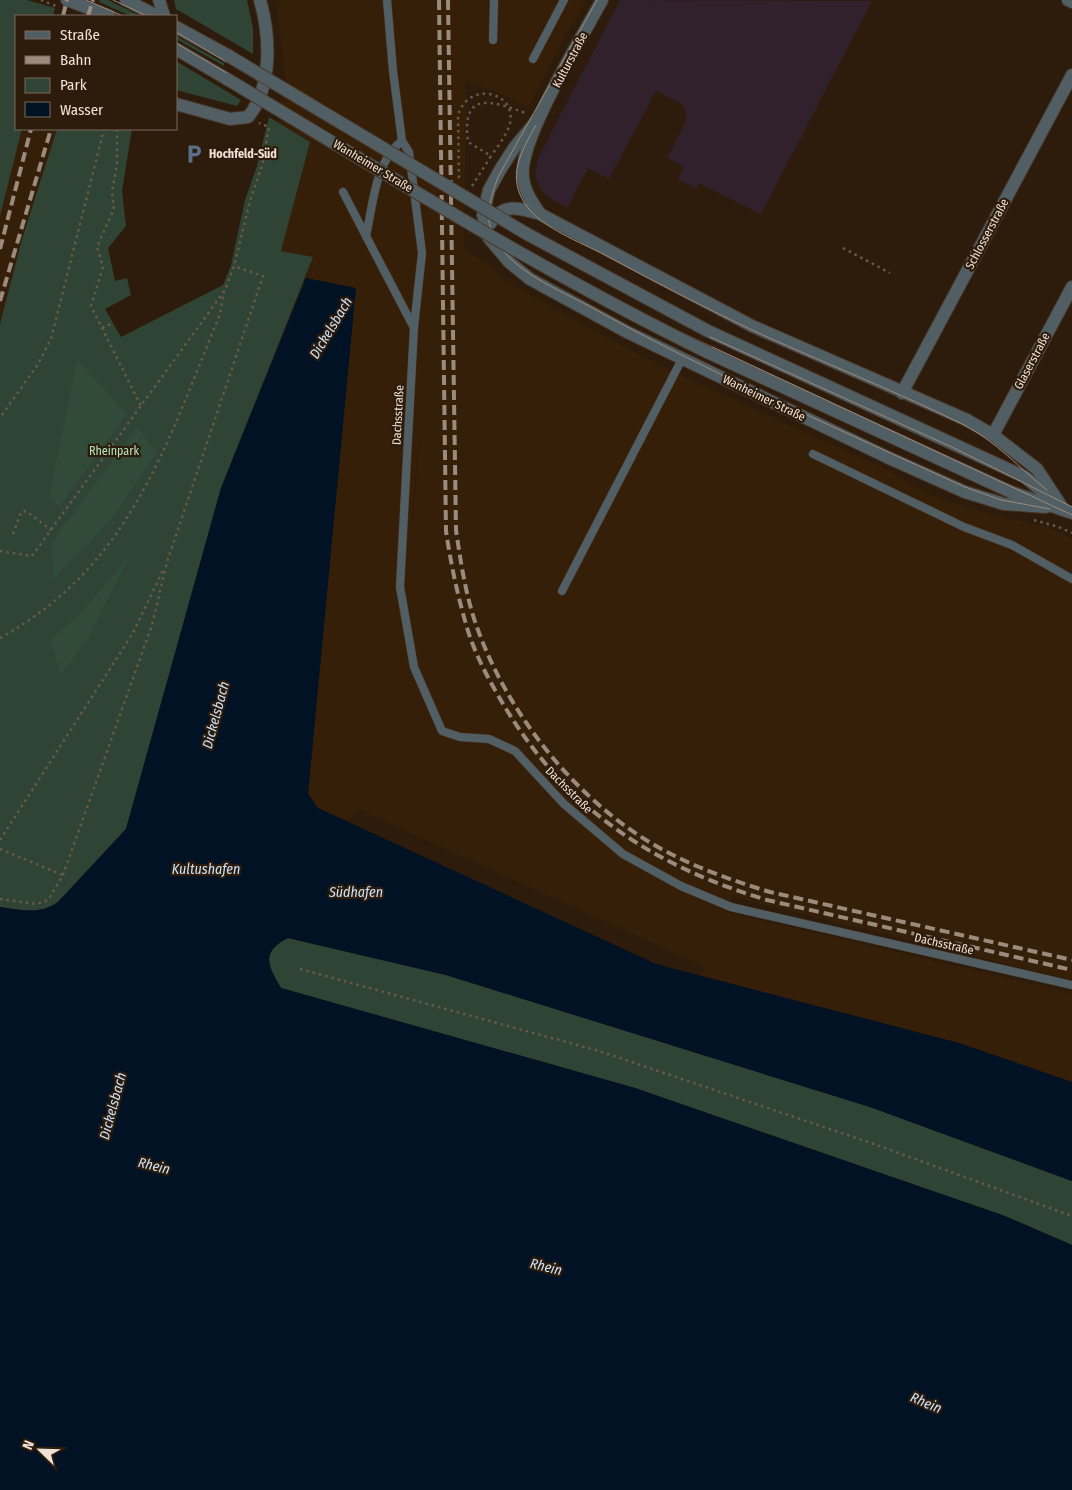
<svg xmlns="http://www.w3.org/2000/svg" width="1072" height="1490" font-family="'Fira Sans Condensed',sans-serif">
<rect width="100%" height="100%" fill="#2d1b0b"/>
<!-- commercial -->
<path fill="#31212c" d="M620,0L872,1L761,214L699,183L696,189L678,179L684,167L667,158L687,119L683,105L656,91L609,179L588,168L567,208L546,196L541,189L535,177L538,158Z"/>
<!-- built -->
<g fill="#361f09" fill-rule="evenodd">
<path d="M276,0H585L528,107L498,92L466,81L464,250L487,262L504,280L614,341L668,369L890,471L930,495L994,515L1048,527L1072,538V980L732,897L726,912L1072,993V1082L959,1043L701,976L705,967L358,809L348,821L318,808L308,794L355,288L306,278L313,257L0,642L187,405L278,124L285,73ZM423,395L412,534L413,504Z"/>
<path d="M22,129H57L22,238L0,324V216Z"/>
</g>
<!-- green -->
<g fill="#2f4434">
<path d="M0,0H27L55,8L53,16H16V129H22L0,216Z"/>
<path d="M100,0H108L140,16H131L99,2Z"/>
<path d="M174,0H247L253,28V54L176,9Z"/>
<path d="M176,36L224,63V66L176,39Z"/>
<path d="M176,61L241,100L237,106L176,90Z"/>
<path d="M269,117L310,142L281,251L313,257L221,488L126,829L58,902C40,915 21,910 0,907V324L22,239L57,129H132L122,191L126,226L108,248L115,281L127,278L131,295L105,309L121,337L223,285L231,265L245,200L257,166Z"/>
<path d="M288,938L446,975L870,1107L1072,1181V1245L1005,1216L635,1088L281,988C268,966 260,952 288,938Z"/>
</g>
<!-- forest -->
<g fill="#324b38">
<path d="M77,360L127,414L60,506L49,497Z"/>
<path d="M137,427L157,453L112,518L53,579L52,542Z"/>
<path d="M130,556L87,640L61,674L50,640L79,615Z"/>
</g>
<!-- water -->
<path fill="#011224" d="M306,278L356,288L308,794L318,808L656,964L959,1043L1072,1082V1181L870,1107L446,975L288,938C260,952 268,966 281,988L635,1088L1005,1216L1072,1245V1490H0V907C21,910 40,915 58,902L126,829L221,488Z"/>
<g fill="none" stroke-linecap="round" stroke-linejoin="round">
<defs>
<g id="service">
<path d="M387,0L393,71L402,141"/>
<path d="M493,40L494,0"/>
<path d="M533,59L564,0"/>
<path d="M343,192L413,326"/>
<path d="M366,236C373,205 375,161 402,141L409,152L422,253L414,327L400,587L414,667L442,731L460,737L489,739L515,751L564,804L623,854L681,886L731,907L1072,985"/>
<path d="M813,454L964,527L1012,545L1072,579"/>
<path d="M562,591L682,359"/>
</g>
<g id="minor">
<path d="M159,0L164,16"/>
<path d="M1068,0L1072,2"/>
<path d="M176,104L230,119L248,117C273,87 270,35 260,0"/>
<path d="M538,119L514,148L500,170L489,190L483,215L488,237L509,262L530,279L627,332L889,458L965,492L1004,504L1046,507"/>
<path d="M540,214C532,202 524,191 523,177C518,140 583,36 602,0"/>
<path d="M490,224C502,202 520,208 540,214L752,326L967,420L993,435L1037,469L1060,504"/>
<path d="M902,393L1072,75"/>
<path d="M993,435L1072,287"/>
</g>
<g id="tertiary">
<path d="M67,0L109,16"/>
<path d="M126,0L157,16"/>
<path d="M176,27L229,56"/>
<path d="M176,49L227,79"/>
<path d="M708,331L1025,477L1063,508"/>
<path d="M709,353L1011,492L1072,513"/>
</g>
</defs>
<!-- service casing -->
<use href="#service" stroke="#483728" stroke-width="9"/>
<!-- minor casing -->
<use href="#minor" stroke="#483728" stroke-width="14"/>
<!-- tertiary casing -->
<use href="#tertiary" stroke="#483728" stroke-width="14"/>
<!-- path -->
<g stroke="#69594a" stroke-width="2.5" stroke-dasharray="2.5 4" stroke-linecap="butt">
<path d="M41,0L56,6"/>
<path d="M117,129V164L112,192L114,209L97,247L103,267L91,306L141,406"/>
<path d="M472,186L491,156L468,142C461,89 492,101 528,114"/>
<path d="M843,248L890,273"/>
<path d="M102,328L113,323"/>
<path d="M2,415L38,364L51,339L104,129"/>
<path d="M1034,520L1059,527L1072,533"/>
<path d="M13,534L21,512L26,511L51,530"/>
<path d="M0,551L32,556L225,290L234,266L250,201L262,166L269,127L259,123"/>
<path d="M0,638C131,566 167,443 220,314L224,292"/>
<path d="M0,840L133,633L164,568"/>
<path d="M0,849L63,875"/>
<path d="M0,899L37,904L48,900L63,875L152,625L167,562L263,276L234,266"/>
<path d="M300,969L599,1051L871,1143L1072,1216"/>
</g>
<!-- service -->
<use href="#service" stroke="#515f65" stroke-width="8"/>
<!-- minor -->
<use href="#minor" stroke="#515f65" stroke-width="12"/>
<!-- tertiary -->
<use href="#tertiary" stroke="#515f65" stroke-width="12"/>
<!-- tram -->
<g stroke="#9a8b7e" stroke-width="1">
<path d="M86,0L123,16"/>
<path d="M113,0L147,16"/>
<path d="M597,0L498,177C491,197 483,219 495,239C514,272 557,289 589,306C710,374 839,429 965,487L1001,500L1050,509"/>
<path d="M176,32L524,239L708,336L954,448L1072,507"/>
<path d="M176,43L521,247L659,322L1072,515"/>
<path d="M536,125C521,152 506,177 526,205C540,227 582,243 605,255C653,281 701,306 750,329C821,362 894,390 964,425C997,442 1019,468 1047,490"/>
</g>
<!-- rail -->
<g stroke="#9a8b7e" stroke-width="4" stroke-dasharray="10 5" stroke-linecap="butt">
<path d="M439,0L446,531C451,565 458,598 468,631C477,659 492,686 508,712C570,812 656,867 767,900L1072,970"/>
<path d="M448,0L456,530C461,564 466,598 478,630C511,721 586,813 675,856C705,871 737,882 770,892L1072,960"/>
<path d="M63,16L67,0"/>
<path d="M88,16L93,0"/>
<path d="M0,249L31,129"/>
<path d="M0,301L51,129"/>
</g>
<defs>
<g id="tertiary-bridge">
<path d="M229,56L527,234L708,331"/>
<path d="M227,79C386,174 543,272 709,353"/>
</g>
</defs>
<!-- tertiary-bridge casing -->
<use href="#tertiary-bridge" stroke="#483728" stroke-width="14" stroke-linecap="butt"/>
<!-- path-bridge -->
<path stroke="#69594a" stroke-width="2.5" stroke-dasharray="2.5 4" stroke-linecap="butt" d="M459,178L458,115C469,80 517,92 510,123C507,135 498,146 491,156"/>
<!-- tertiary-bridge -->
<use href="#tertiary-bridge" stroke="#515f65" stroke-width="12"/>
</g>
<!-- icons -->
<defs>
<symbol id="parking-bare" viewBox="-9 -9 18 18"><path d="M-3.5-5.5H1a3.5 3.5 0 0 1 0 7H-1V5.5H-3.5ZM-1-3.4V-.6H.8a1.4 1.4 0 0 0 0-2.8Z" fill="#5c6f8a" stroke="#2d1b0b" stroke-width="2.5" paint-order="stroke"/></symbol>
</defs>
<g fill-rule="evenodd">
<use href="#parking-bare" x="180" y="140" width="28" height="28"/>
</g>
<g text-anchor="middle" dominant-baseline="central" stroke-width="4.5" stroke-linejoin="round" paint-order="stroke">
<!-- street labels -->
<g font-size="12" fill="#efe2d8" stroke="#2d1b0b">
<text transform="translate(570 60) rotate(-62)">Kulturstraße</text>
<text transform="translate(373 166) rotate(31)">Wanheimer Straße</text>
<text transform="translate(987 234) rotate(-62)">Schlosserstraße</text>
<text transform="translate(1032 361) rotate(-62)">Glaserstraße</text>
<text transform="translate(764 398) rotate(26)">Wanheimer Straße</text>
<text transform="translate(398 415) rotate(-87)">Dachsstraße</text>
<text transform="translate(569 790) rotate(45)">Dachsstraße</text>
<text transform="translate(944 944) rotate(13)">Dachsstraße</text>
</g>
<!-- poi labels -->
<g font-size="12" font-weight="bold" fill="#efe2d8" stroke="#2d1b0b" text-anchor="start">
<text x="209" y="154">Hochfeld-Süd</text>
</g>
<!-- park labels -->
<g font-size="12" fill="#b3e6bf" stroke="#2d1b0b">
<text x="114" y="451">Rheinpark</text>
</g>
<!-- water labels -->
<g font-size="14" font-style="italic" fill="#cbe5ff" stroke="#2d1b0b">
<text transform="translate(331 328) rotate(-59)">Dickelsbach</text>
<text transform="translate(216 715) rotate(-75)">Dickelsbach</text>
<text x="206" y="869">Kultushafen</text>
<text x="356" y="892">Südhafen</text>
<text transform="translate(113 1106) rotate(-75)">Dickelsbach</text>
<text transform="translate(154 1166) rotate(14)">Rhein</text>
<text transform="translate(546 1267) rotate(14)">Rhein</text>
<text transform="translate(926 1403) rotate(23)">Rhein</text>
</g>
</g>
<!-- legend -->
<rect x="15" y="15" width="162" height="115" fill="#2d1b0b" stroke="#7b6b5d"/>
<rect x="25" y="31" width="25" height="8" fill="#515f65" stroke="#7b6b5d"/>
<text x="60" y="40" font-size="15" fill="#efe2d8">Straße</text>
<rect x="25" y="56" width="25" height="8" fill="#9a8b7e" stroke="#7b6b5d"/>
<text x="60" y="65" font-size="15" fill="#efe2d8">Bahn</text>
<rect x="25" y="78" width="25" height="15" fill="#2f4434" stroke="#7b6b5d"/>
<text x="60" y="90" font-size="15" fill="#efe2d8">Park</text>
<rect x="25" y="102" width="25" height="15" fill="#011224" stroke="#7b6b5d"/>
<text x="60" y="115" font-size="15" fill="#efe2d8">Wasser</text>
<!-- north arrow -->
<g transform="translate(40 1450) rotate(293)" stroke="#2d1b0b" stroke-width="4" paint-order="stroke">
<path d="M0-4L9 19L0 12L-9 19Z" fill="#efe2d8"/>
<text y="-8" font-size="14" font-weight="bold" text-anchor="middle" fill="#efe2d8">N</text>
</g>
</svg>
